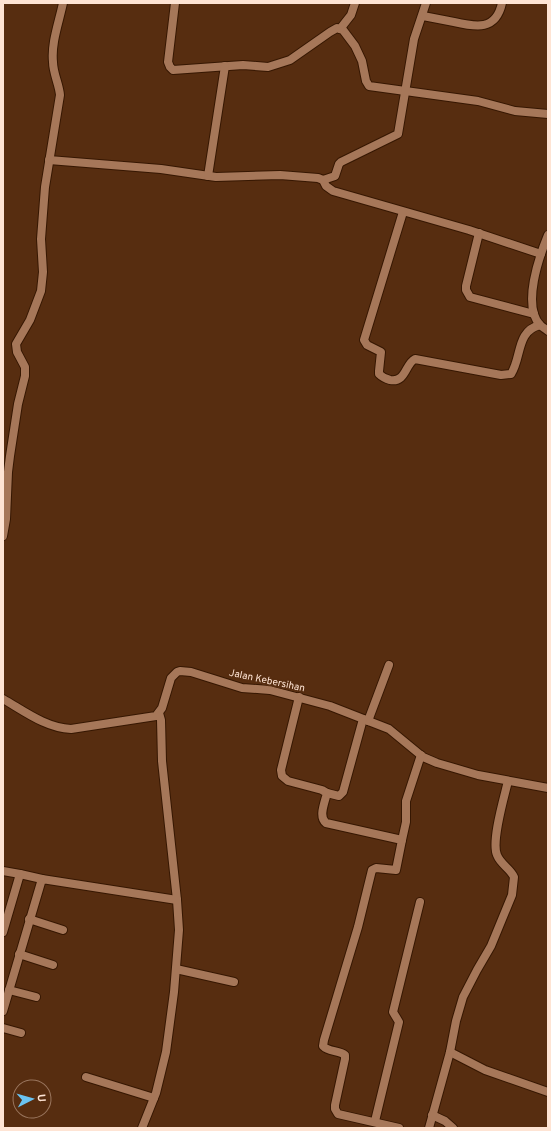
<svg xmlns="http://www.w3.org/2000/svg" width="551" height="1131" font-family="Overpass,sans-serif">
<rect width="100%" height="100%" fill="#572d10"/>
<g fill="none" stroke-linecap="round" stroke-linejoin="round">
<defs>
<g id="minor">
<path d="M175,3L168,62L170,67L173,70L243,65L268,67L290,60L330,32L337,28L343,30L355,46L362,61L366,81L369,86L478,101L515,111L548,114"/>
<path d="M423,16C433,18 444,20 454,22C476,27 496,31 502,3"/>
<path d="M340,29L351,15L355,3"/>
<path d="M49,160L161,169L216,177L280,175L318,178L323,180L326,186L333,191L469,230L541,254"/>
<path d="M208,176L225,66"/>
<path d="M323,180L335,176L339,164L341,162L398,134L414,39L426,3"/>
<path d="M403,212L364,340L367,345L381,352L379,371V374C382,377 386,379 390,380C406,383 405,364 415,359L501,375L511,374C522,357 516,331 540,325"/>
<path d="M479,233L466,286V290L470,297L534,314"/>
<path d="M548,235C539,257 522,305 540,325C542,327 546,329 548,331"/>
<path d="M3,536L6,519L8,472L10,456L18,404L25,376V367L17,352L16,344L30,320L41,291L43,272L41,239L45,187L60,95C59,84 53,73 53,62C51,43 59,22 63,3"/>
<path d="M299,697L281,770L282,776L288,781L322,790L327,793C325,802 318,817 326,823L402,840L396,870L376,868L372,870L358,927L324,1040L323,1046C328,1052 339,1050 345,1055V1059L335,1105V1109L338,1114L399,1128"/>
<path d="M3,699C24,711 46,728 71,729L156,716L162,708L171,678L177,672L180,671L191,672L242,688L270,690L330,706L389,729L423,757L437,763L478,775L548,788"/>
<path d="M368,721L389,665"/>
<path d="M327,793L339,796L343,792L363,719"/>
<path d="M402,840L406,822V801L421,755"/>
<path d="M3,871L20,874L3,932"/>
<path d="M20,874L42,879"/>
<path d="M29,919L63,930"/>
<path d="M19,954L53,965"/>
<path d="M176,969L234,982"/>
<path d="M9,990L36,997"/>
<path d="M3,1011L42,879L177,900"/>
<path d="M3,1028L21,1033"/>
<path d="M450,1052L485,1070L548,1092"/>
<path d="M86,1077L154,1098"/>
<path d="M432,1115L445,1121L453,1128"/>
<path d="M375,1121L399,1022L393,1012L420,902"/>
<path d="M142,1128L156,1093L166,1052L174,992L179,930L177,900L162,761L161,720L159,713"/>
<path d="M429,1128L450,1052L456,1021L463,997L477,970L491,946L512,895L514,877C510,868 501,865 497,855C491,841 504,798 508,781"/>
</g>
</defs>
<!-- minor casing -->
<use href="#minor" stroke="#361702" stroke-width="10"/>
<!-- minor -->
<use href="#minor" stroke="#a67759" stroke-width="8"/>
</g>
<g text-anchor="middle" dominant-baseline="central" stroke-width="4" stroke-linejoin="round" paint-order="stroke">
<!-- street labels -->
<g font-size="10" fill="#fee4d4" stroke="#572d10">
<text transform="translate(267 681) rotate(12)">Jalan Kebersihan</text>
</g>
</g>
<!-- border -->
<rect width="551" height="1131" fill="none" stroke="#fee4d4" stroke-width="8"/>
<!-- north arrow -->
<g transform="translate(32 1099) rotate(84)"><circle r="19" fill="#572d10" stroke="#9a765e"/>
<path d="M0-3L7 15L0 10L-7 15Z" fill="#6ac3f1"/>
<text y="-6" font-size="11" font-weight="bold" text-anchor="middle" fill="#fee4d4">U</text>
</g>
</svg>
